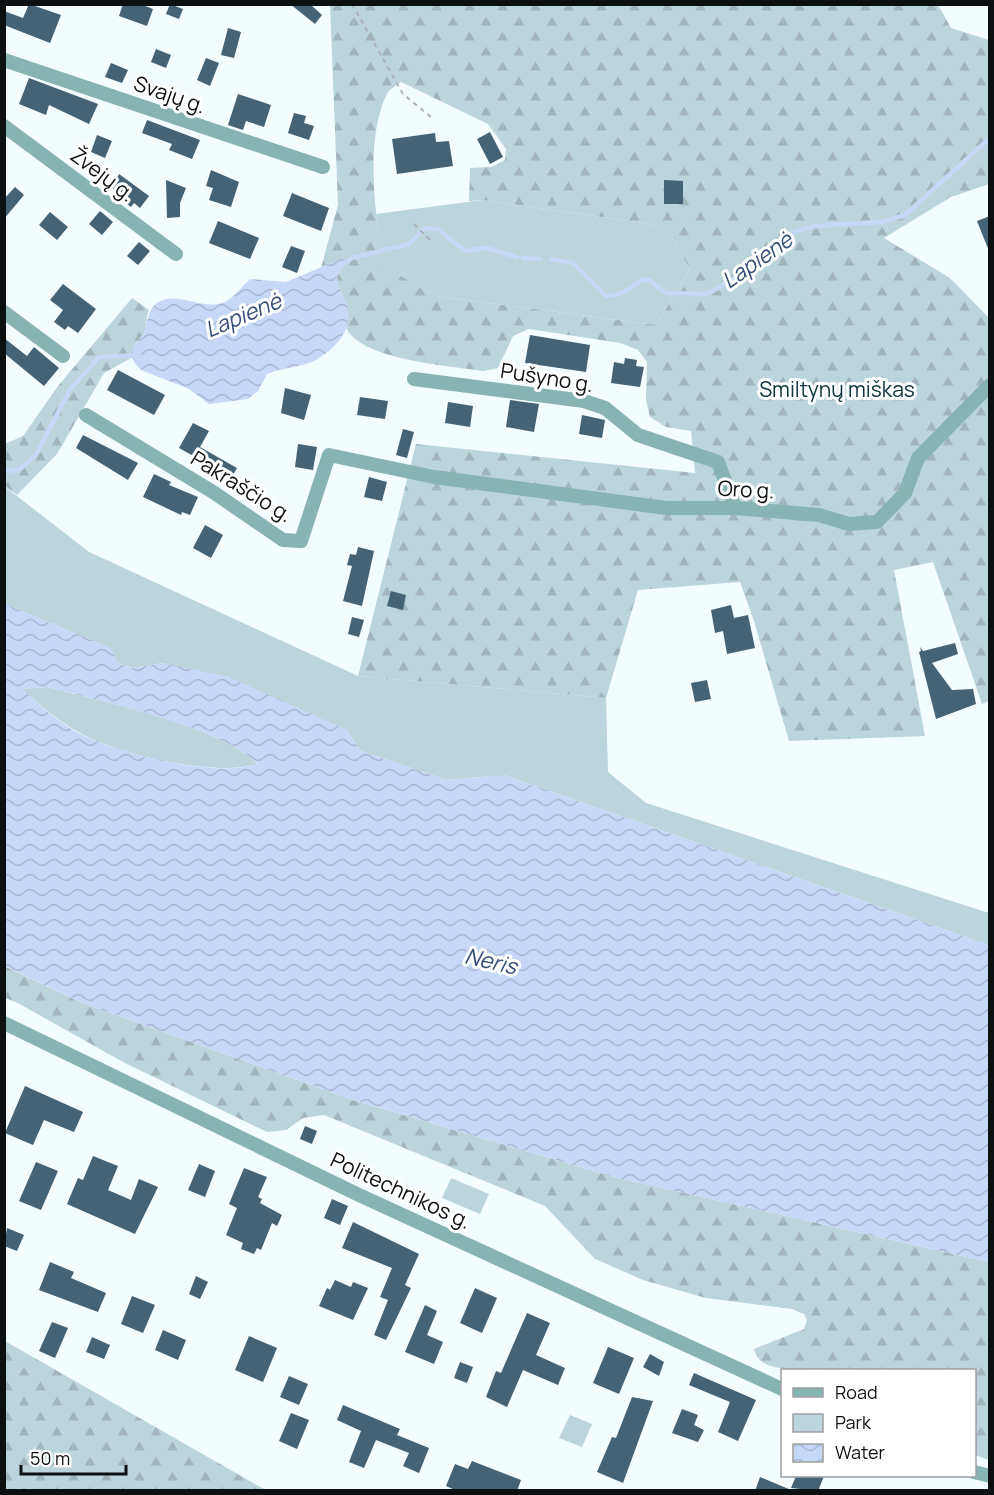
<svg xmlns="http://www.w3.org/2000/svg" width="994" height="1495" font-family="Manrope,sans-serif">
<defs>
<pattern id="forest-firs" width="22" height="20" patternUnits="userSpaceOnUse" patternTransform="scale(1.5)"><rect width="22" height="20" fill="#bbd5dc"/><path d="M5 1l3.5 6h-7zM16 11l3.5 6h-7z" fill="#a0b6bc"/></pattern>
<pattern id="water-waves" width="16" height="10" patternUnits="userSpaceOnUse" patternTransform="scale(1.5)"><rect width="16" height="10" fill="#c5d8f7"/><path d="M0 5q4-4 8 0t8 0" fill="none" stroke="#a8b8d3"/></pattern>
</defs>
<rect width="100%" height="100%" fill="#f3fcff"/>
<!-- green -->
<g fill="#bbd5dc">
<path d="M483,200L650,224L672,238L690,269L656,325L436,296L382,266L376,214Z"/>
<path d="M4,486L89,552L358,676L606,698L608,772L646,803L989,913V945L504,775L447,780L361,751L347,730L163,663L132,668L118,663L110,648L5,604Z"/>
<path d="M47,687C97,700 224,727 257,764C215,778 110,753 73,729C55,718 37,703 22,689Z"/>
<path d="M451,1178L489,1194L480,1214L442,1198Z"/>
<path d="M570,1415L592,1424L582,1447L559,1438Z"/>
</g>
<!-- forest -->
<g fill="url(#forest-firs)" fill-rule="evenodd">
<path d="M330,5H938L951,28L989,40V184L951,197L884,238L950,278L989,318V701L982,704L933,562L894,570L925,736L789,741L754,621L740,582L638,590L606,698L358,676L416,444L695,473L691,431L666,427L650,417L646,400L647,362L638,350L620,343L529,329L513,336L498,368L483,371C450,366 366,360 348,331C343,323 349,312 346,303C339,284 330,282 346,262L321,268L338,205ZM401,82L488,124L506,149L505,160L491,167L470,168L469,201L483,200L650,224L672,238L690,269L656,325L436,296L383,266C376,217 364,140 387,94C389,89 396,86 401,82Z"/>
<path d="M132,298L149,310C146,317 147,323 145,330C142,342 132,339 133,357L104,373L57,454L17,495L5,486V444L23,436L58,386Z"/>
<path d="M4,966L80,1002L356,1101L618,1178L989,1262V1460L975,1455L974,1370H792C776,1367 758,1367 754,1349L804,1329L807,1320L804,1314L792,1309L706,1298L643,1280L595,1259L545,1206L324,1115L303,1118L286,1130L267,1132L123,1062L16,1002L5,998Z"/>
<path d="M5,1341L255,1484L266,1490H5Z"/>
</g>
<!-- water -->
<g fill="url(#water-waves)" fill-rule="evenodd">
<path d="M343,258L346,262C330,282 339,283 346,303C355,329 336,348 316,360C301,368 282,367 267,374L258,391L248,399L209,404L189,389L141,370C119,348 141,344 145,330C149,316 148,303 167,299C186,296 203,309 222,303C234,299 241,287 250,279L286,282Z"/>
<path d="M5,604L111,648L118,663L132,668L163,663L229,677L347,730L361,751L447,780L504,775L989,945V1262L618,1178L356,1101L80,1002L5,966ZM47,687C94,699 228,729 257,764C217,779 110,752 73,730C56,719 37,704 23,689Z"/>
</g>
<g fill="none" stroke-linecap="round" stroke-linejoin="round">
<!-- stream -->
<g stroke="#c5d8f7" stroke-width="4.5">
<path d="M523,258L540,259"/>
<path d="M551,259L573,263L606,296L620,294L643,280H649L666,293L707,294L735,278L796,231L816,226L882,222L905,215L990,138"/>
<path d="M342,265L352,258L409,244L425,228L438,229L465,251L486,248L517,257"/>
<path d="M4,472L20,469L36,455L69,391L99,357L139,355"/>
</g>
</g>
<!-- building -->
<g fill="#446376">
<path d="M29,4L61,15L50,43L4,25V11L23,18Z"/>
<path d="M123,4H140L153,9L147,26L119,16Z"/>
<path d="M170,4L183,9L179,19L166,14Z"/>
<path d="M290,4H310L322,15L315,24Z"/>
<path d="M228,28L241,32L234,58L221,55Z"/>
<path d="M156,49L171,55L166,68L151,62Z"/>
<path d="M206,58L219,63L210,86L197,80Z"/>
<path d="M111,63L128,70L122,83L105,77Z"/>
<path d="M29,78L98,104L89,124L49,105L46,115L19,104Z"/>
<path d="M238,94L271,105L264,127L246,121L243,130L228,125Z"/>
<path d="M294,113L306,116L304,123L314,126L309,140L288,133Z"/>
<path d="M147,120L200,140L192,159L169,150L172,144L142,133Z"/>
<path d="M490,132L503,157L490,164L477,139Z"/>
<path d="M435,133L436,142L449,141L453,166L397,174L392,139Z"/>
<path d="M97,135L112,141L105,158L91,152Z"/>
<path d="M211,170L239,182L231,207L209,200L213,188L206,186Z"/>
<path d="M119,174L149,196L140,208L134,203L131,207L119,198L122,194L112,188Z"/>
<path d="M166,180L186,188L180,203V217L167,218Z"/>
<path d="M664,180L683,181V204H664Z"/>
<path d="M15,187L24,195L4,219V199Z"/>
<path d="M292,193L329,208L321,231L283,216Z"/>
<path d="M100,211L113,222L102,235L89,224Z"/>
<path d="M50,212L68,227L57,240L39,225Z"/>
<path d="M990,216V251H989L977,221Z"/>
<path d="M218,221L259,238L250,259L209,243Z"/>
<path d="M139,242L150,251L138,265L127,256Z"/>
<path d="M291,246L305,251L297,273L282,267Z"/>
<path d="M63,284L96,309L78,333L68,326L65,330L54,322L63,310L50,300Z"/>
<path d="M530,335L590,345L586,372L525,363Z"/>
<path d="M4,338L27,356L34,347L59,368L44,386L4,353Z"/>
<path d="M625,358L637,360L636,366L644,367L640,387L611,383L614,362L624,364Z"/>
<path d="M118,370L165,395L154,415L107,390Z"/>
<path d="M285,388L311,395L304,420L281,413Z"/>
<path d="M360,397L388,401L385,419L357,415Z"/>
<path d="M510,400L539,404L534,432L506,427Z"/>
<path d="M448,402L473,406L470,427L445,423Z"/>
<path d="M582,415L605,420L602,438L579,434Z"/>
<path d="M193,423L209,431L200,447L237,468L227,486L201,472L206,463L179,448Z"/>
<path d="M403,429L414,432L407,458L396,455Z"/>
<path d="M83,435L138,463L128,480L76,448Z"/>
<path d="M298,444L317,447L313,470L295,467Z"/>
<path d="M154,474L171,482L169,485L198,497L190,515L182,512L181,515L143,497Z"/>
<path d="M369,477L387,482L382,501L364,497Z"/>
<path d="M205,525L223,535L211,558L193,548Z"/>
<path d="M358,547L374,551L362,606L343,601L352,566L347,565L350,554L356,555Z"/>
<path d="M391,591L406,595L403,610L387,606Z"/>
<path d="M731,605L734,618L748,615L755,648L727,654L723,631L715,633L711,610Z"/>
<path d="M352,617L364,620L359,637L348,634Z"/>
<path d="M955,643L958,654L932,663L952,690L973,689L976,704L936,719L919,652L921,651L920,647L923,651Z"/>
<path d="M707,680L711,699L695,702L691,683Z"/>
<path d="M25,1086L83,1112L74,1132L44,1120L33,1145L5,1133Z"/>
<path d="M305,1126L317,1131L312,1144L300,1139Z"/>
<path d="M93,1156L118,1166L108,1190L131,1200L139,1179L158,1187L135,1234L67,1204L78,1178L83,1180Z"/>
<path d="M36,1162L58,1171L41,1210L19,1201Z"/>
<path d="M199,1164L215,1171L205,1197L188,1190Z"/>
<path d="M244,1168L267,1177L258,1197L262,1199L260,1203L282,1215L277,1226L272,1223L261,1250L257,1248L254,1254L241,1249L243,1243L226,1235L237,1208L229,1204Z"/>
<path d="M332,1199L348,1206L340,1225L324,1218Z"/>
<path d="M353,1222L419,1254L405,1285L411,1288L386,1340L374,1335L388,1300L380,1297L392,1268L342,1248Z"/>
<path d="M7,1228L24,1235L17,1251L4,1246Z"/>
<path d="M50,1262L74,1272L71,1278L106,1293L98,1312L39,1290Z"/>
<path d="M196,1276L208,1282L200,1299L189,1294Z"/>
<path d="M335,1280L351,1287L353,1282L368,1288L353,1320L319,1306L327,1288L330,1290Z"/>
<path d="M475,1288L497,1298L482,1333L460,1323Z"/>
<path d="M132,1296L155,1305L143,1333L121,1324Z"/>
<path d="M425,1305L437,1311L427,1335L443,1342L434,1364L405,1352Z"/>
<path d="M527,1313L550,1323L536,1355L565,1368L558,1385L523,1370L507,1407L486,1397L496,1371L501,1373Z"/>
<path d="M52,1322L68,1328L55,1358L39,1351Z"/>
<path d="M163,1330L186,1340L178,1360L155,1350Z"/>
<path d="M249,1336L277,1348L263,1382L235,1370Z"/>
<path d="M92,1337L110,1345L104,1359L86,1352Z"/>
<path d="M608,1347L634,1358L619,1394L593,1383Z"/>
<path d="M650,1354L664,1362L659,1376L643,1367Z"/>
<path d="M460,1362L473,1367L467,1383L454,1378Z"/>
<path d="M694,1373L756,1400L738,1441L718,1432L730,1402L689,1385Z"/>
<path d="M289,1376L308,1384L299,1405L280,1397Z"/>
<path d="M632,1397L653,1401L623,1483L597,1472L612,1437L616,1438Z"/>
<path d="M343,1405L400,1429L397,1435L429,1448L419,1473L403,1466L409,1453L376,1440L364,1468L349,1462L361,1431L337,1420Z"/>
<path d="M682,1409L698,1415L694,1425L704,1430L698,1442L672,1433Z"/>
<path d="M291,1413L309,1420L297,1449L279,1441Z"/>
<path d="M472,1461L521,1480L517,1491H457L446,1486L455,1464L468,1469Z"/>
<path d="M796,1476H824L818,1491L791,1488Z"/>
<path d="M760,1477L791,1490V1491H755Z"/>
</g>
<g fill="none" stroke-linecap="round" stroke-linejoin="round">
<!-- path -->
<g stroke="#acb3b6" stroke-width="2" stroke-dasharray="4.5 4.5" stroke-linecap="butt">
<path d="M352,4L403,94L431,117"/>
<path d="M414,224L430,240"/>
</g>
<!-- street -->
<g stroke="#87b4b2" stroke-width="14">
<path d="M4,60L323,167"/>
<path d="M4,126L176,254"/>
<path d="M4,312L63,356"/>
<path d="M414,379L584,401L605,408L638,435L718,462L735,508"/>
<path d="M86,415L213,492L283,540L301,541L329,455L434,477L666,508H735L819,515L849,524L877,522L905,493L918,458L990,385"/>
<path d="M4,1023L359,1195L782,1389"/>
<path d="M974,1472L990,1476"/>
</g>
</g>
<g text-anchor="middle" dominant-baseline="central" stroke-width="6" stroke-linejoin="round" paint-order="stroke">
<!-- street labels -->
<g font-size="21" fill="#0d1011" stroke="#fff">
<text transform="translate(170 94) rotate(19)">Svajų g.</text>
<text transform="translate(103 174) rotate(37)">Žvejų g.</text>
<text transform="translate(547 377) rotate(9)">Pušyno g.</text>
<text transform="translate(242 486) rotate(32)">Pakraščio g.</text>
<text transform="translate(746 489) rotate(3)">Oro g.</text>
<text transform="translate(401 1190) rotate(25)">Politechnikos g.</text>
</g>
<!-- park labels -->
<g font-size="21" fill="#0b353d" stroke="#fff">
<text x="837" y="389">Smiltynų miškas</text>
</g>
<!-- water labels -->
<g font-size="22" font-style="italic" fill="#354f79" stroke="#fff">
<text transform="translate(757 260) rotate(-35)">Lapienė</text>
<text transform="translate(243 315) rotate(-23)">Lapienė</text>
<text transform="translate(491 961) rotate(13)">Neris</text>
</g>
</g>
<!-- border -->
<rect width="994" height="1495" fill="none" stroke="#0d1011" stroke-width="12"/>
<!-- legend -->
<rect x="781" y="1369" width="195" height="108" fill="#ffffff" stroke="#9e9fa0" stroke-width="1.5"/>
<rect x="793" y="1388" width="30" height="9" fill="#87b4b2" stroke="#9e9fa0" stroke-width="1.5"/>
<text x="835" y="1399" font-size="18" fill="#0d1011">Road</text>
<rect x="793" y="1414" width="30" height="18" fill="#bbd5dc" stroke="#9e9fa0" stroke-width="1.5"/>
<text x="835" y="1429" font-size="18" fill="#0d1011">Park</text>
<rect x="793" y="1444" width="30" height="18" fill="url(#water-waves)" stroke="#9e9fa0" stroke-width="1.5"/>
<text x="835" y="1459" font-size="18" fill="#0d1011">Water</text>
<!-- scale -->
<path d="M21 1465v9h105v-9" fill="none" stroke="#0d1011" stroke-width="3"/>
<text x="30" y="1465" font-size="18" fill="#0d1011" stroke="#ffffff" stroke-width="4.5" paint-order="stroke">50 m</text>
</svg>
